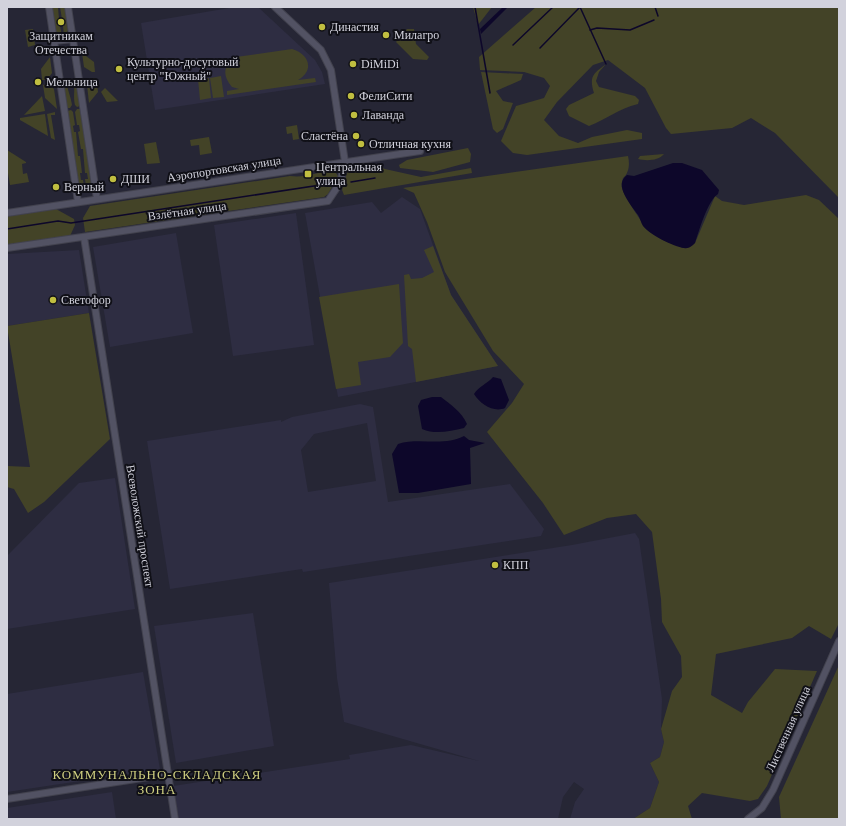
<svg xmlns="http://www.w3.org/2000/svg" width="846" height="826" font-family="Georgia,serif">
<rect width="100%" height="100%" fill="#262635"/>
<!-- built -->
<g fill="#2e2d42" fill-rule="evenodd">
<path d="M235,7H258L315,60L322,72L325,84L155,110L141,23Z"/>
<path d="M402,197L420,209L451,295L498,366L338,397L305,213L372,202L381,213Z"/>
<path d="M296,213L314,345L233,356L214,225Z"/>
<path d="M176,233L193,333L110,347L93,247Z"/>
<path d="M79,250L89,313L7,326V254Z"/>
<path d="M360,404L373,407L388,502L510,484L544,529L541,536L303,572L302,569L170,589L147,441L281,420V422L292,417ZM367,423L376,481L308,492L301,450L314,434Z"/>
<path d="M115,478L135,609L7,629V556L79,483Z"/>
<path d="M635,533L639,539L662,699L661,729L664,742L660,757L650,763L659,782L650,808L633,819H570L575,802L584,789L574,782L563,797L558,819H179L173,786L350,759L349,755L411,745L479,761L344,722L337,678L329,583L572,545Z"/>
<path d="M253,613L274,746L176,763L154,626Z"/>
<path d="M143,672L160,769L7,792V694Z"/>
<path d="M112,792L116,819H7V808Z"/>
</g>
<!-- green -->
<g fill="#434327">
<path d="M52,7H58L59,19L57,20L58,26H60L62,36C52,33 53,16 52,7Z"/>
<path d="M60,7H66L69,29L64,36L63,26L65,25L64,19H62Z"/>
<path d="M473,7H492L478,25Z"/>
<path d="M536,7H839V198L775,133L751,118L732,128L671,134L666,128L645,88L608,60L593,65L557,102L544,120L559,136L578,143L592,137L627,130L642,133V139L527,155L513,153L501,141L516,106L544,98L550,86L544,78L524,72L480,70L479,57Z"/>
<path d="M33,29L35,45L28,47L25,30Z"/>
<path d="M407,29H414L416,44L429,57L427,60L413,59L396,42Z"/>
<path d="M292,49C309,54 315,70 298,80L315,78L316,82L227,95V91L239,89L232,87C222,76 223,65 236,57Z"/>
<path d="M82,53L94,62L95,72H92L84,67Z"/>
<path d="M50,57L52,73L47,80H42L41,69Z"/>
<path d="M606,64L599,72L596,81L599,87L635,96L639,100L638,104C618,109 607,119 589,126L569,116L566,109L569,105L594,93C589,76 593,74 606,64Z"/>
<path d="M481,72L523,74L521,80L496,91L503,101L513,103L503,129L497,133L493,129Z"/>
<path d="M221,76L224,97L213,98L210,78Z"/>
<path d="M93,78H96L98,92L89,103L87,85Z"/>
<path d="M209,78L211,98L200,100L198,79Z"/>
<path d="M77,82L80,106L77,107L75,105C73,97 75,91 74,83Z"/>
<path d="M48,84L54,89L57,109L45,98L43,85Z"/>
<path d="M64,84H67C68,92 71,97 72,105L70,108H67Z"/>
<path d="M105,88L118,101L107,102L101,92Z"/>
<path d="M42,96L45,111L24,115Z"/>
<path d="M77,109H81L92,185L86,186L85,179H88L87,173H85L83,149H81L78,132L80,131L79,125H77L75,112Z"/>
<path d="M71,110L73,112L75,125L73,126L74,132H76L78,156H80L82,173H80L81,180H83L84,186L79,187L67,111Z"/>
<path d="M55,112V115H51L55,140L51,138L47,114Z"/>
<path d="M45,114L48,136L20,120V118Z"/>
<path d="M297,125L299,139L293,140L292,133L287,134L286,127Z"/>
<path d="M209,137L212,153L200,155L199,145L191,146L190,140Z"/>
<path d="M156,142L160,163L147,164L144,144Z"/>
<path d="M468,148L471,154L470,162L433,172L400,168L399,165L407,160Z"/>
<path d="M7,150L26,162V163L22,164L23,174L27,173L29,182L10,185L7,167Z"/>
<path d="M664,154C658,161 646,161 638,159L640,156Z"/>
<path d="M628,156C630,164 629,173 623,178C622,181 621,185 622,188C624,196 644,227 650,232C659,240 673,244 684,248L695,243L715,196L722,201L744,205L806,195L819,200L839,219V623L831,639L809,626L792,638L716,654L711,695L742,713L748,702L775,669L817,671L767,786L758,799L750,801L702,793L688,806L692,819H633L650,808L659,782L650,763L660,757L664,742L661,729L672,691L682,677L681,656L662,622L661,599L652,532L636,514L607,518L564,535L543,503L487,432L512,403L524,384L493,351L445,272L427,222L414,193L403,188Z"/>
<path d="M358,163L376,165L385,169L421,177L471,168L472,173L344,195L342,190L349,166Z"/>
<path d="M334,170L338,176L328,194L324,197L85,232L83,218L90,206L290,176C306,178 318,172 334,170Z"/>
<path d="M56,209L74,219L75,225L70,236L7,245V216Z"/>
<path d="M433,246L451,295L498,366L416,382L412,349L408,346L404,275L409,274L411,279L422,278L434,272L424,250Z"/>
<path d="M399,284L403,343L390,357L358,362L361,385L336,389L319,297Z"/>
<path d="M89,313L110,439L44,502L28,513L14,489L7,487V466L30,467L7,326Z"/>
<path d="M839,665V819H781L779,797Z"/>
</g>
<!-- water -->
<g fill="#0d072a">
<path d="M503,7H508L481,34L480,29Z"/>
<path d="M673,163H682L702,170L719,190L718,194C708,200 699,231 695,243C692,246 689,249 684,248C674,247 649,234 643,226C641,223 640,218 638,215C631,205 613,185 627,175L634,176Z"/>
<path d="M493,377L501,379L509,400L505,408C494,413 480,404 474,394C479,386 487,384 493,377Z"/>
<path d="M432,397H441C450,404 462,412 467,424L464,428C450,431 436,435 422,429L418,406L421,400Z"/>
<path d="M464,436L469,440L485,443L470,448L471,484L418,493H399L392,454L398,444C419,437 444,447 464,436Z"/>
</g>
<g fill="none" stroke-linecap="round" stroke-linejoin="round">
<!-- stream -->
<g stroke="#0d072a" stroke-width="1.5">
<path d="M475,7L490,93"/>
<path d="M580,7L606,64"/>
<path d="M655,7L658,16"/>
<path d="M590,30L597,28L630,30L654,20"/>
<path d="M513,45L553,7"/>
<path d="M540,48L580,7"/>
<path d="M351,182L375,178"/>
<path d="M7,229L58,221L71,223L327,184"/>
</g>
<defs>
<g id="minor">
<path d="M49,7L78,202"/>
<path d="M68,7L97,199"/>
<path d="M54,41L73,39"/>
<path d="M7,213L420,151"/>
<path d="M84,237L175,819"/>
<path d="M7,248L328,201L340,183L345,162L331,70L321,50L275,7"/>
<path d="M7,799L168,774"/>
<path d="M748,819L762,808L773,790L839,641"/>
</g>
</defs>
<!-- minor casing -->
<use href="#minor" stroke="#42424e" stroke-width="8"/>
<!-- minor -->
<use href="#minor" stroke="#525263" stroke-width="6"/>
</g>
<!-- markers -->
<g fill="#c0be40" stroke="#101017" stroke-width="1.5">
<circle cx="61" cy="22" r="4"/>
<circle cx="322" cy="27" r="4"/>
<circle cx="386" cy="35" r="4"/>
<circle cx="353" cy="64" r="4"/>
<circle cx="119" cy="69" r="4"/>
<circle cx="38" cy="82" r="4"/>
<circle cx="351" cy="96" r="4"/>
<circle cx="354" cy="115" r="4"/>
<circle cx="356" cy="136" r="4"/>
<circle cx="361" cy="144" r="4"/>
<rect x="304" y="170" width="8" height="8" rx="2"/>
<circle cx="113" cy="179" r="4"/>
<circle cx="56" cy="187" r="4"/>
<circle cx="53" cy="300" r="4"/>
<circle cx="495" cy="565" r="4"/>
</g>
<g text-anchor="middle" dominant-baseline="central" stroke-width="4" stroke-linejoin="round" paint-order="stroke">
<!-- poi labels -->
<g font-size="12" fill="#d2d2dc" stroke="#101017" text-anchor="start">
<text x="330" y="27">Династия</text>
<text x="394" y="35">Милагро</text>
<text x="61" y="36" text-anchor="middle">Защитникам<tspan x="61" dy="14">Отечества</tspan></text>
<text x="127" y="62">Культурно-досуговый<tspan x="127" dy="14">центр "Южный"</tspan></text>
<text x="361" y="64">DiMiDi</text>
<text x="46" y="82">Мельница</text>
<text x="359" y="96">ФелиСити</text>
<text x="362" y="115">Лаванда</text>
<text x="348" y="136" text-anchor="end">Сластёна</text>
<text x="369" y="144">Отличная кухня</text>
<text x="316" y="167">Центральная<tspan x="316" dy="14">улица</tspan></text>
<text x="121" y="179">ДШИ</text>
<text x="64" y="187">Верный</text>
<text x="61" y="300">Светофор</text>
<text x="503" y="565">КПП</text>
</g>
<!-- street labels -->
<g font-size="12" fill="#d2d2dc" stroke="#101017">
<text transform="translate(224 169) rotate(-9)">Аэропортовская улица</text>
<text transform="translate(187 211) rotate(-8)">Взлётная улица</text>
<text transform="translate(140 526) rotate(81)">Всеволожский проспект</text>
<text transform="translate(788 729) rotate(-66)">Лиственная улица</text>
</g>
<!-- neighbourhood labels -->
<g font-size="13" letter-spacing="1" fill="#d0d081" stroke="#101017">
<text x="157" y="774">КОММУНАЛЬНО-СКЛАДСКАЯ<tspan x="157" dy="15">ЗОНА</tspan></text>
</g>
</g>
<!-- border -->
<rect width="846" height="826" fill="none" stroke="#d2d2dc" stroke-width="16"/>
</svg>
